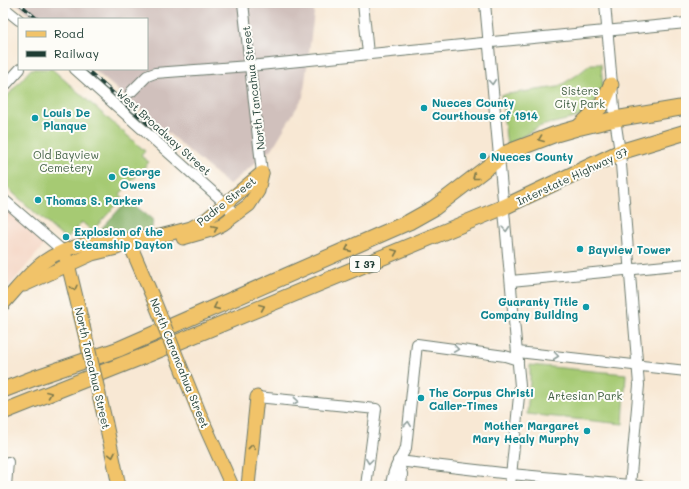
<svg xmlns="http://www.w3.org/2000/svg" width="689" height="489" font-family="Mali,sans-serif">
<rect width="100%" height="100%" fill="#fdfcf7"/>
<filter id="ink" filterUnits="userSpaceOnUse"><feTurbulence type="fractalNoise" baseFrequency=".025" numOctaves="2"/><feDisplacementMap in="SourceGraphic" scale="8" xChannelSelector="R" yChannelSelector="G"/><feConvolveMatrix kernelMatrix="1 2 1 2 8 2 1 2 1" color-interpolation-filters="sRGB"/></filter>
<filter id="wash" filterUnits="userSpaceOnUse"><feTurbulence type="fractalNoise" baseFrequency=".012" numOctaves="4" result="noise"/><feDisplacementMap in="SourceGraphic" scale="16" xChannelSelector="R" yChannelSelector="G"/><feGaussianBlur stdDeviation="0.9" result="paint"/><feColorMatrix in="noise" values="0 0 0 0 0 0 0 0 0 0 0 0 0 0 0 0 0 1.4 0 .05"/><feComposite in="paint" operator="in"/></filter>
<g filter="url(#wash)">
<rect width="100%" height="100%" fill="#f8e8d4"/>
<!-- built -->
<path fill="#f4d3c1" d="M3,207L46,243L3,293Z"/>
<!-- industrial -->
<path fill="#d0c0bc" d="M16,3H313L314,13L303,97L272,149L229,185L93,69H147V19H34Z"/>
<!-- green -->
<g fill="#a6ca73" stroke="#628454">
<path d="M591,64H601L603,89L587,115L541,126L533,130L507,146L501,95L558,87L577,75Z"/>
<path d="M31,69H52L145,151L141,156L149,162L120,194L123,198L92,231L82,222L66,240L3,184V101Z"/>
<path d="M530,365L626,374L623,424L527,414L530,382Z"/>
</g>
<!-- forest -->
<path fill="#84ae65" stroke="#52764c" d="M128,200L153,220L152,228L102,237L99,231Z"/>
</g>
<g filter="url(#ink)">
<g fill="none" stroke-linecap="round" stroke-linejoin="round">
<defs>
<g id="minor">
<path d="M243,3L262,173"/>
<path d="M363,3L368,54"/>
<path d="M485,3L520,386L510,486"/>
<path d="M605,3L615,119L620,152L639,385L630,486"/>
<path d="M3,7L19,20"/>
<path d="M75,69L225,203L235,215"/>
<path d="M3,88L20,69"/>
<path d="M131,92L147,76L155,73L249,66L686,23"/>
<path d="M3,199L63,251"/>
<path d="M511,281L686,264"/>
<path d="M518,352L686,371"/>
<path d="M257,397L376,409L366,486"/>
<path d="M398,461L511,474L640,486"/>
<path d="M398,461L402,474L401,486"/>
<path d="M6,486L8,462"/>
<path d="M391,486C392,472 399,460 406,448L417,344L505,356L518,360"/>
</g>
<g id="major">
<path d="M183,238L211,230L223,224L249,205L258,191L262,173"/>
<path d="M128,240L153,298"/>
<path d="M65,256L68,264L83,326"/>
<path d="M24,285L92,254L117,248"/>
<path d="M3,304C31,273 43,253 86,244L160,236L191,228L207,219L262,173"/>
<path d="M201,417L232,486"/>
<path d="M106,424L119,486"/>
<path d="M248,486L257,397"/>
</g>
<g id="highway">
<path d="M580,126L602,105L611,85"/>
<path d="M3,390L37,377L119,349L409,222L434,208L506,153L556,134L577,128L615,119L686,107"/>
<path d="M3,412L149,354L504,207L620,152L686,132"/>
</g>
</defs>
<!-- minor casing -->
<use href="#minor" stroke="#6b796c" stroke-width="12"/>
<!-- major casing -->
<use href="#major" stroke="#6b796c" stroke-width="15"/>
<!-- highway casing -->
<use href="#highway" stroke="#6b796c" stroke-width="17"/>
<!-- minor -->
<use href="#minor" stroke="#fff" stroke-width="10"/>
<!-- major -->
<use href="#major" stroke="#f1c369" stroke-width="13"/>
<!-- highway -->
<use href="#highway" stroke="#f1c369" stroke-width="15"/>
<defs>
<g id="rail">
<path d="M19,3L37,19"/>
<path d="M86,69L174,147"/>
</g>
</defs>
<!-- rail casing -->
<use href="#rail" stroke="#1f3d34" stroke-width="3.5"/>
<!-- rail -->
<use href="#rail" stroke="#fdfcf7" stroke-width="2" stroke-dasharray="6" stroke-linecap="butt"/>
<defs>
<g id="major-bridge">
<path d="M153,298L201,417"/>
<path d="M83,326L106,424"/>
</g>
</defs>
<!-- major-bridge casing -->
<use href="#major-bridge" stroke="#6b796c" stroke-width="15" stroke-linecap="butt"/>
<!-- major-bridge -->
<use href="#major-bridge" stroke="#f1c369" stroke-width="13"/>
</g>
<!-- one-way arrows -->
<defs><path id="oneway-chevron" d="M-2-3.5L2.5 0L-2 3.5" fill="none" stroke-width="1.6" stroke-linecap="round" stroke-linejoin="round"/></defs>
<g stroke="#8f9e9a">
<use href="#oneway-chevron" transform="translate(492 82) rotate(85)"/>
<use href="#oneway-chevron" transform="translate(506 229) rotate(85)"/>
<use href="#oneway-chevron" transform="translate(456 349) rotate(8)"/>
<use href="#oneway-chevron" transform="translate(556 356) rotate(7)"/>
<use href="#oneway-chevron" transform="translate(296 401) rotate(6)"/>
<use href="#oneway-chevron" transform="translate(408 424) rotate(-84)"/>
<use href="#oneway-chevron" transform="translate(369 461) rotate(97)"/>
</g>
<g stroke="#7d794c">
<use href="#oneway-chevron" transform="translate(541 139) rotate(159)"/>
<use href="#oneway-chevron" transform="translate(475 177) rotate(142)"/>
<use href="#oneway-chevron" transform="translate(215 228) rotate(-25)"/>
<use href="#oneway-chevron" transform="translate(348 249) rotate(156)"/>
<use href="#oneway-chevron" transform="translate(395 252) rotate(-23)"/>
<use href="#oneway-chevron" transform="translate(74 288) rotate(77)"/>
<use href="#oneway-chevron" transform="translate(216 307) rotate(156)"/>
<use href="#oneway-chevron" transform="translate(262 307) rotate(-23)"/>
<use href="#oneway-chevron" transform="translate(49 394) rotate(-22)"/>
<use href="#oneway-chevron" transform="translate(252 447) rotate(-84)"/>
<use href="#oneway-chevron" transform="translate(112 455) rotate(78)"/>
</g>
</g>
<!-- markers -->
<g fill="#0f9aa8" stroke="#fdfcf7" stroke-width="1.5">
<circle cx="424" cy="108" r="4"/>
<circle cx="35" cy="118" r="4"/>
<circle cx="483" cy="156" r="4"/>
<circle cx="112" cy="177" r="4"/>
<circle cx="38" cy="200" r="4"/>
<circle cx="66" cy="237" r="4"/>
<circle cx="580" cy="249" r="4"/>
<circle cx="586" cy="307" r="4"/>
<circle cx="421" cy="398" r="4"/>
<circle cx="587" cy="431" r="4"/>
</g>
<g text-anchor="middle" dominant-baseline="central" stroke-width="4" stroke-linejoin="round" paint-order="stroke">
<!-- shield labels -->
<rect fill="#fdfcf7" stroke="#62766e" stroke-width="1" x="350" y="256" width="30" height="16" rx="3"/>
<g font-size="10" font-weight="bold" fill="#1f3d34">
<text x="365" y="264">I 37</text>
</g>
<!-- street labels -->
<g font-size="11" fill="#1f3d34" stroke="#fdfcf7">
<text transform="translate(253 88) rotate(-97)">North Tancahua Street</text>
<text transform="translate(164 132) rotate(42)">West Broadway Street</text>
<text transform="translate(572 176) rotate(-25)">Interstate Highway 37</text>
<text transform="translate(226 201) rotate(-38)">Padre Street</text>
<text transform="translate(180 363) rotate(68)">North Carancahua Street</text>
<text transform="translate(93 368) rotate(77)">North Tancahua Street</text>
</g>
<!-- park labels -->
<g font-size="11" fill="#416044" stroke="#fdfcf7">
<text x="580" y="90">Sisters<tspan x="580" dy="13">City Park</tspan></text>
<text x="66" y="154">Old Bayview<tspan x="66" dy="13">Cemetery</tspan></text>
<text x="585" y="395">Artesian Park</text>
</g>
<!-- culture labels -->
<g font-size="11" font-weight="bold" fill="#0d838f" stroke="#fdfcf7" text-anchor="start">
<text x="432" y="102">Nueces County<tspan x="432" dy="13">Courthouse of 1914</tspan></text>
<text x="43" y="112">Louis De<tspan x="43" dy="13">Planque</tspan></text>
<text x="491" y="156">Nueces County</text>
<text x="120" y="171">George<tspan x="120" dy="13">Owens</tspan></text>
<text x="46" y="200">Thomas S. Parker</text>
<text x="74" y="231">Explosion of the<tspan x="74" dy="13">Steamship Dayton</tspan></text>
<text x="588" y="249">Bayview Tower</text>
<text x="578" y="301" text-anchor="end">Guaranty Title<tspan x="578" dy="13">Company Building</tspan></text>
<text x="429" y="392">The Corpus Christi<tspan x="429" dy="13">Caller-Times</tspan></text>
<text x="579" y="425" text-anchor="end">Mother Margaret<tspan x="579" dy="13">Mary Healy Murphy</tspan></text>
</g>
</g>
<!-- margin -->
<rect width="689" height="489" fill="none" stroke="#fdfcf7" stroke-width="16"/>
<!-- legend -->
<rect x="18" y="18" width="130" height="52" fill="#fdfcf7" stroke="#a4b0a9"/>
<rect x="26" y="31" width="20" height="6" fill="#f1c369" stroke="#a4b0a9"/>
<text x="54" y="38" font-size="12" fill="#1f3d34">Road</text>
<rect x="26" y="51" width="20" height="6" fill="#1f3d34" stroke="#a4b0a9"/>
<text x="54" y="58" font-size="12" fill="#1f3d34">Railway</text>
</svg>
